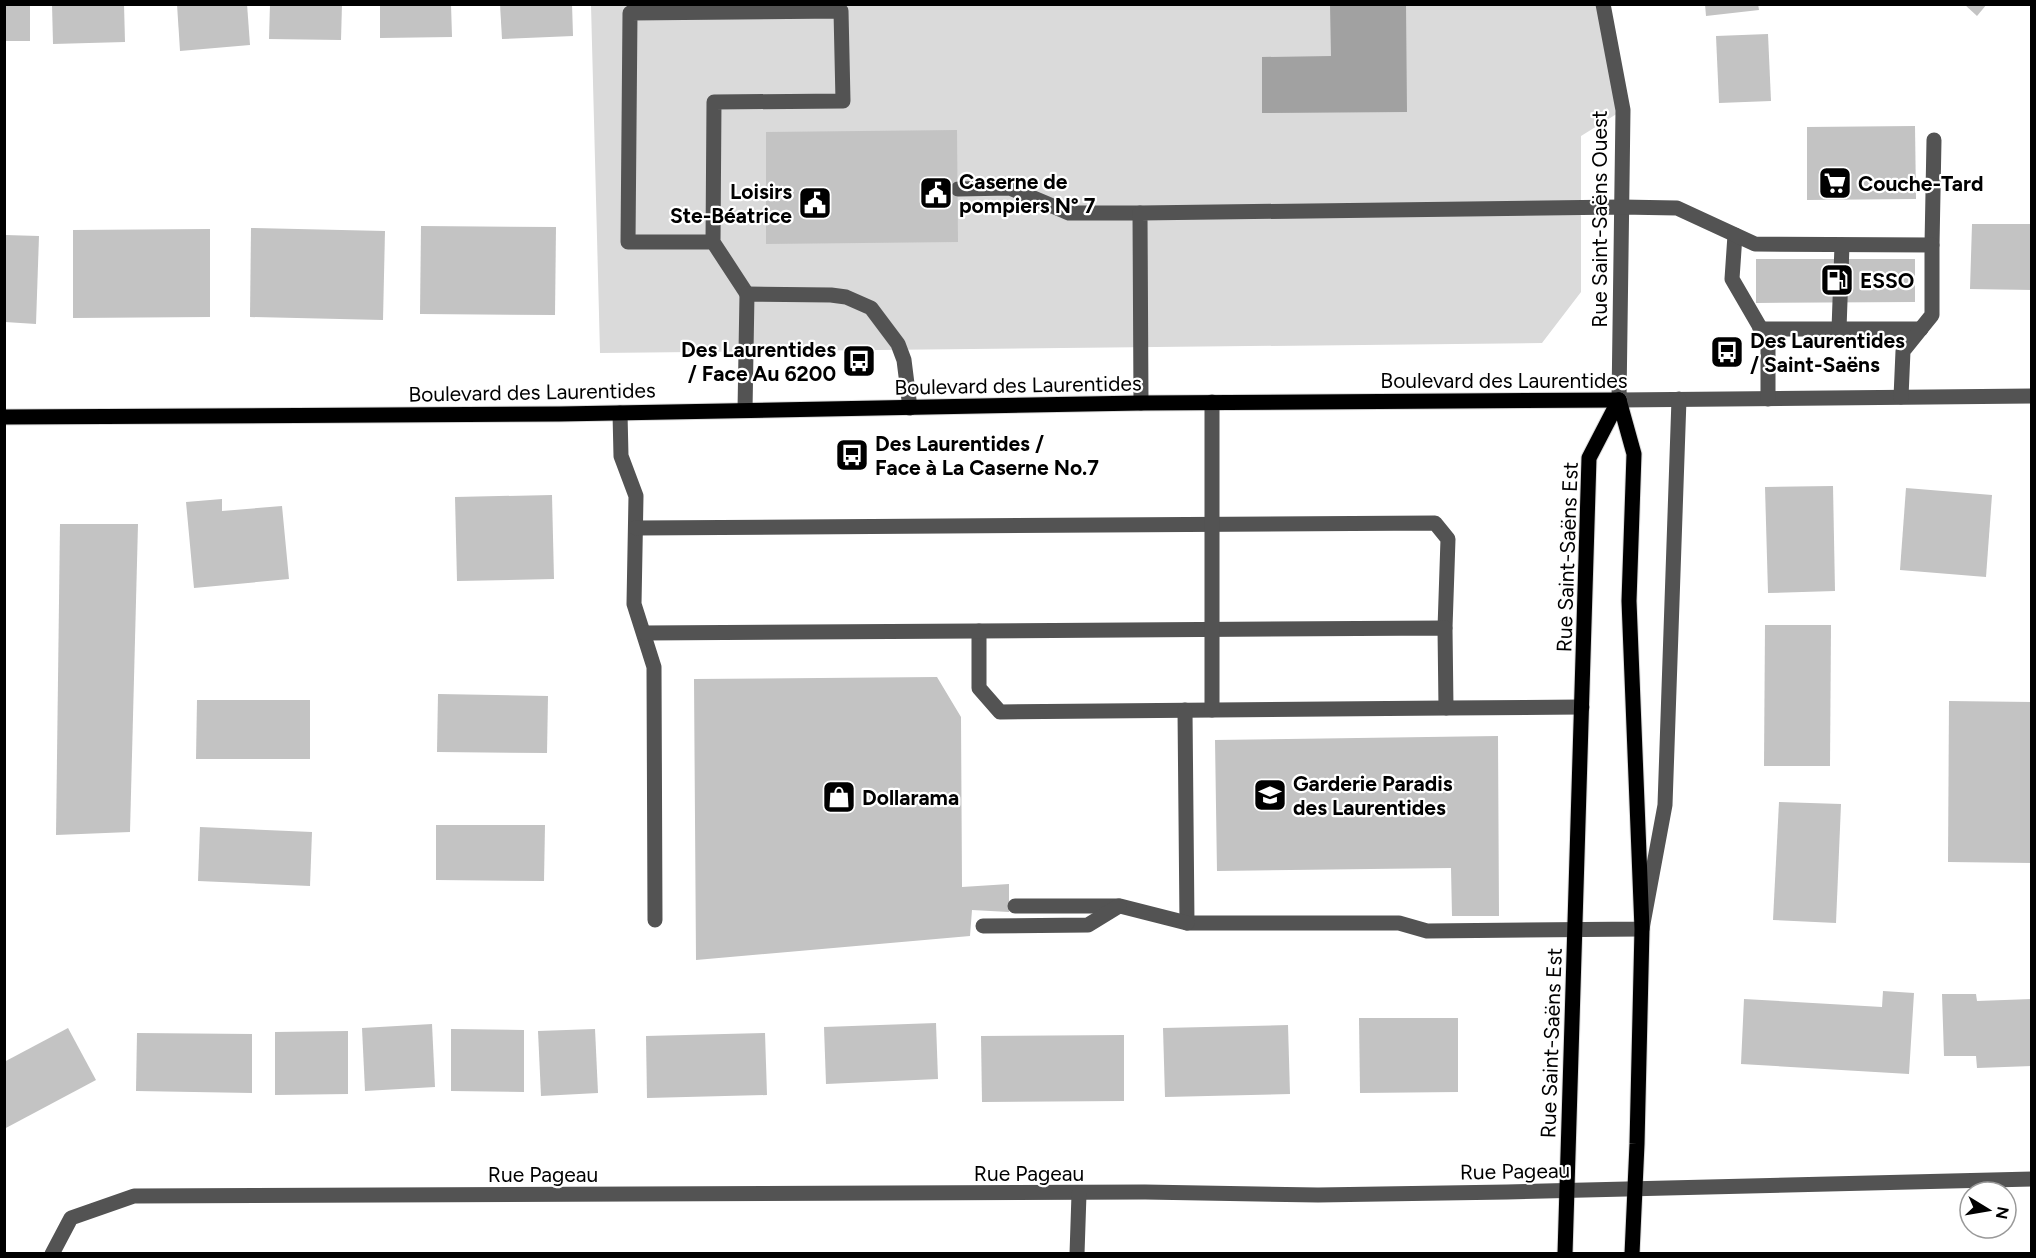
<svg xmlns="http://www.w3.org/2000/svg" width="2036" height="1258" font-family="Figtree,sans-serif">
<rect width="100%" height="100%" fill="#fff"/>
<!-- green -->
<path fill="#dadada" d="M591,5H1603L1623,110L1581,136V292L1542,343L600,353Z"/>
<!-- water -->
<path fill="#a1a1a1" d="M1330,5H1406L1407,112L1262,113V57L1331,56Z"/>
<!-- building -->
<g fill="#c3c3c3">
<rect x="4" y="4" width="26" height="37"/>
<path d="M52,4H124L125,42L53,44Z"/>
<path d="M177,4H247L250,45L180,51Z"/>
<path d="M270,4H342L341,40L269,39Z"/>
<path d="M380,4H451L452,37L380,38Z"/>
<path d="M500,4H572L573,36L502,39Z"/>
<path d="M1705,4H1758L1759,10L1706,16Z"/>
<path d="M1964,4H1987L1977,16Z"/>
<path d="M1768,34L1771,101L1719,103L1716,36Z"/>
<path d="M1915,126L1916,199L1807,200V127Z"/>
<path d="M957,130L958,242L766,244V132Z"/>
<path d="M1972,224H2032V290L1970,289Z"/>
<path d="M421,226L556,227L555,315L420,314Z"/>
<path d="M251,228L385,231L383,320L250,317Z"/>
<path d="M210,229V317L73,318V230Z"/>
<path d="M5,235L39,236L36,324L5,322Z"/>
<path d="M1756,259H1915V302L1756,303Z"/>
<path d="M1833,486L1835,591L1768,593L1765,487Z"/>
<path d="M1906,488L1992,495L1986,577L1900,570Z"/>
<path d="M552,495L554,579L457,581L455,497Z"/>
<path d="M222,499V511L282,506L289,579L194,588L186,502Z"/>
<path d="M60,524H138L130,832L56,835Z"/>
<path d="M1765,625H1831L1830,766H1764Z"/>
<path d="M937,677L961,717L962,887L1009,884V912L972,910L970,936L696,960L694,679Z"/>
<path d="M438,694L548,696L547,753L437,752Z"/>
<path d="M197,700H310V759H196Z"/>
<path d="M1949,701L2032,702V863L1948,862Z"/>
<path d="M1498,736L1499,916H1452L1451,868L1217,871L1215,740Z"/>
<path d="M1779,802L1841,804L1836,923L1773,920Z"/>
<path d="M436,825H545L544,881L436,880Z"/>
<path d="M200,827L312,832L310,886L198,881Z"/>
<path d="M1883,991L1914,993L1909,1074L1741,1064L1744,999L1882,1007Z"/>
<path d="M1942,994H1976L1977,1001L2032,999V1066L1977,1068L1976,1056H1944Z"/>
<path d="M1359,1018H1458V1092L1360,1093Z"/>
<path d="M936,1023L938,1079L826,1084L824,1027Z"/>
<path d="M432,1024L435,1087L365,1091L362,1028Z"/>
<path d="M1288,1025L1290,1094L1165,1097L1163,1028Z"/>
<path d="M68,1028L96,1080L4,1129V1062Z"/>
<path d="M451,1029L524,1030V1092L451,1091Z"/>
<path d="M595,1029L598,1093L541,1096L538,1031Z"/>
<path d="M348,1031V1094L275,1095V1032Z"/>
<path d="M137,1033L252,1034V1093L136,1091Z"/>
<path d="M765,1033L767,1095L647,1098L646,1036Z"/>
<path d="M1124,1035V1101L982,1102L981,1036Z"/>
</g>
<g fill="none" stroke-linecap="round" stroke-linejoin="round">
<defs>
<g id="major">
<path d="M1619,400L1634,454L1629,601L1642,929L1637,1144L1632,1254"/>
<path d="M4,417L560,414L1141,403L1619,400"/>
<path d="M1565,1254L1589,458L1619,400"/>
</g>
</defs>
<!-- major casing -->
<use href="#major" stroke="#dbdbdb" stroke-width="17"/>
<!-- minor -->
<g stroke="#535353" stroke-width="15">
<path d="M1603,4L1623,110L1619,400L2032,396"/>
<path d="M958,189L1010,188L1069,213H1140"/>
<path d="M1735,235L1732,279L1768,341V399"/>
<path d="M713,242H628C628,165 630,89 630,13L841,11L843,101L714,102L713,242L747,294"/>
<path d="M1932,245L1934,140"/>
<path d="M1760,329H1921"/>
<path d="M1839,329L1842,245"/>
<path d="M1141,403L1140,213L1621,207L1677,208L1755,244L1932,245V315L1903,351L1901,397"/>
<path d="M745,410L747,294L831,295L846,297L871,308L898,344L904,360L910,408"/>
<path d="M620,413L621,456L636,496L634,604L654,667L655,920"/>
<path d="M636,528L1435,523L1448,539L1445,628"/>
<path d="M979,631V688L1000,712L1446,708"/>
<path d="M644,633L1445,628L1446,708L1582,707"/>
<path d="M1185,710L1187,923H1399L1427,931L1642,929L1665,805L1679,399"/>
<path d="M1212,710V402"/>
<path d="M1015,906H1120L1187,923"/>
<path d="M983,926L1088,925L1119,906"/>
<path d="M52,1254L71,1218L134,1196L1145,1192L1318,1195L1507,1192L2032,1179"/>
<path d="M1077,1254L1079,1194"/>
</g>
<!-- major -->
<use href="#major" stroke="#000" stroke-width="15"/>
</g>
<!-- icons -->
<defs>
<symbol id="supermarket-square" viewBox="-11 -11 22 22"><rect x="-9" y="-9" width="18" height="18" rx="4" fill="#000" stroke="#fff"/><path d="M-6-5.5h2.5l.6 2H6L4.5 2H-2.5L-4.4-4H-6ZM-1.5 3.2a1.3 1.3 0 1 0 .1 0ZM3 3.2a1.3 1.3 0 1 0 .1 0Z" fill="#fff"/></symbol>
<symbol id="civic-square" viewBox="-11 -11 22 22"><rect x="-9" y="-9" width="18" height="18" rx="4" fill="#000" stroke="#fff"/><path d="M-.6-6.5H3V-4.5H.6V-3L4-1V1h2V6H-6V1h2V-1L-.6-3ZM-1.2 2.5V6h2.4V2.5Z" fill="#fff"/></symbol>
<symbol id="fuel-square" viewBox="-11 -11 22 22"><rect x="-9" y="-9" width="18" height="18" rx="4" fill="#000" stroke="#fff"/><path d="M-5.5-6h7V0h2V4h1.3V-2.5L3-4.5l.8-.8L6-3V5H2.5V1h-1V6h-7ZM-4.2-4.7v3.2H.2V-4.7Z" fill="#fff"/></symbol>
<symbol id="bus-square" viewBox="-11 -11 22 22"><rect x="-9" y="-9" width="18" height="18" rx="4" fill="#000" stroke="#fff"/><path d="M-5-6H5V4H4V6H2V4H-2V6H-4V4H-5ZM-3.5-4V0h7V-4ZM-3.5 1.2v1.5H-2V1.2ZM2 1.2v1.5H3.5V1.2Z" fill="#fff"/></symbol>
<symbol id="school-square" viewBox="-11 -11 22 22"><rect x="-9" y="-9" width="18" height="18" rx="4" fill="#000" stroke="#fff"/><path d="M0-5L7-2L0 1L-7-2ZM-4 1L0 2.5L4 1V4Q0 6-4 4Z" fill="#fff"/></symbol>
<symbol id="shop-square" viewBox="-11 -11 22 22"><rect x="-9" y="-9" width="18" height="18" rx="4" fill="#000" stroke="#fff"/><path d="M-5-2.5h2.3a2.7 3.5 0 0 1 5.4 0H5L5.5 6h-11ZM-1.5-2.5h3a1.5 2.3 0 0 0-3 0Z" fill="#fff"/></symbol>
</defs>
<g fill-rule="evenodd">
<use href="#supermarket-square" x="1816" y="164" width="38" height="38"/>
<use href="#civic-square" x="917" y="174" width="38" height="38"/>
<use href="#civic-square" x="796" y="184" width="38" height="38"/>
<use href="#fuel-square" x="1818" y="261" width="38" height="38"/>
<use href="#bus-square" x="1708" y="333" width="38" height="38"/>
<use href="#bus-square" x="840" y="342" width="38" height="38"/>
<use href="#bus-square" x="833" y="436" width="38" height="38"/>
<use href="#school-square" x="1251" y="776" width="38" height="38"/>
<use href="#shop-square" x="820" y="778" width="38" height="38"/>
</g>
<g text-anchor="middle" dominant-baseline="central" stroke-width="4.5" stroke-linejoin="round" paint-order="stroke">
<!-- poi labels -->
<g font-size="21" font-weight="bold" fill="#000" stroke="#fff" text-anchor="start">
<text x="959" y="181">Caserne de<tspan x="959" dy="24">pompiers N° 7</tspan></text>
<text x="1858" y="183">Couche-Tard</text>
<text x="792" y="191" text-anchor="end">Loisirs<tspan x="792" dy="24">Ste-Béatrice</tspan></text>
<text x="1860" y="280">ESSO</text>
<text x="1750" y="340">Des Laurentides<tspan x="1750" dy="24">/ Saint-Saëns</tspan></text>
<text x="836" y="349" text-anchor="end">Des Laurentides<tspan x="836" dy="24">/ Face Au 6200</tspan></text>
<text x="875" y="443">Des Laurentides /<tspan x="875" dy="24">Face à La Caserne No.7</tspan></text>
<text x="1293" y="783">Garderie Paradis<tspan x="1293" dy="24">des Laurentides</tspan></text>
<text x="862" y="797">Dollarama</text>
</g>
<!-- street labels -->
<g font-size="21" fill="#000" stroke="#fff">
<text transform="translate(1599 219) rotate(-90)">Rue Saint-Saëns Ouest</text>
<text x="1504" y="380">Boulevard des Laurentides</text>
<text transform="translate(1018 385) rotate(-1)">Boulevard des Laurentides</text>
<text transform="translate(532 392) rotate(-1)">Boulevard des Laurentides</text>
<text transform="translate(1567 557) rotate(-88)">Rue Saint-Saëns Est</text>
<text transform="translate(1551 1043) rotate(-88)">Rue Saint-Saëns Est</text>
<text transform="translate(1515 1171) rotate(-1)">Rue Pageau</text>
<text x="1029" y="1173">Rue Pageau</text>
<text x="543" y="1174">Rue Pageau</text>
</g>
</g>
<!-- border -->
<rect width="2036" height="1258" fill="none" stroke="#000000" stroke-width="12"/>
<!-- north arrow -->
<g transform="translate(1988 1210) rotate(101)"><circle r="28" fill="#ffffff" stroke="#999999" stroke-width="1.5"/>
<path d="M0-4.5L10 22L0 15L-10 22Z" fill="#000000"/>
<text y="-9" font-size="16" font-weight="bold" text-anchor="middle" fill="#000000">N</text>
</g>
</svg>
